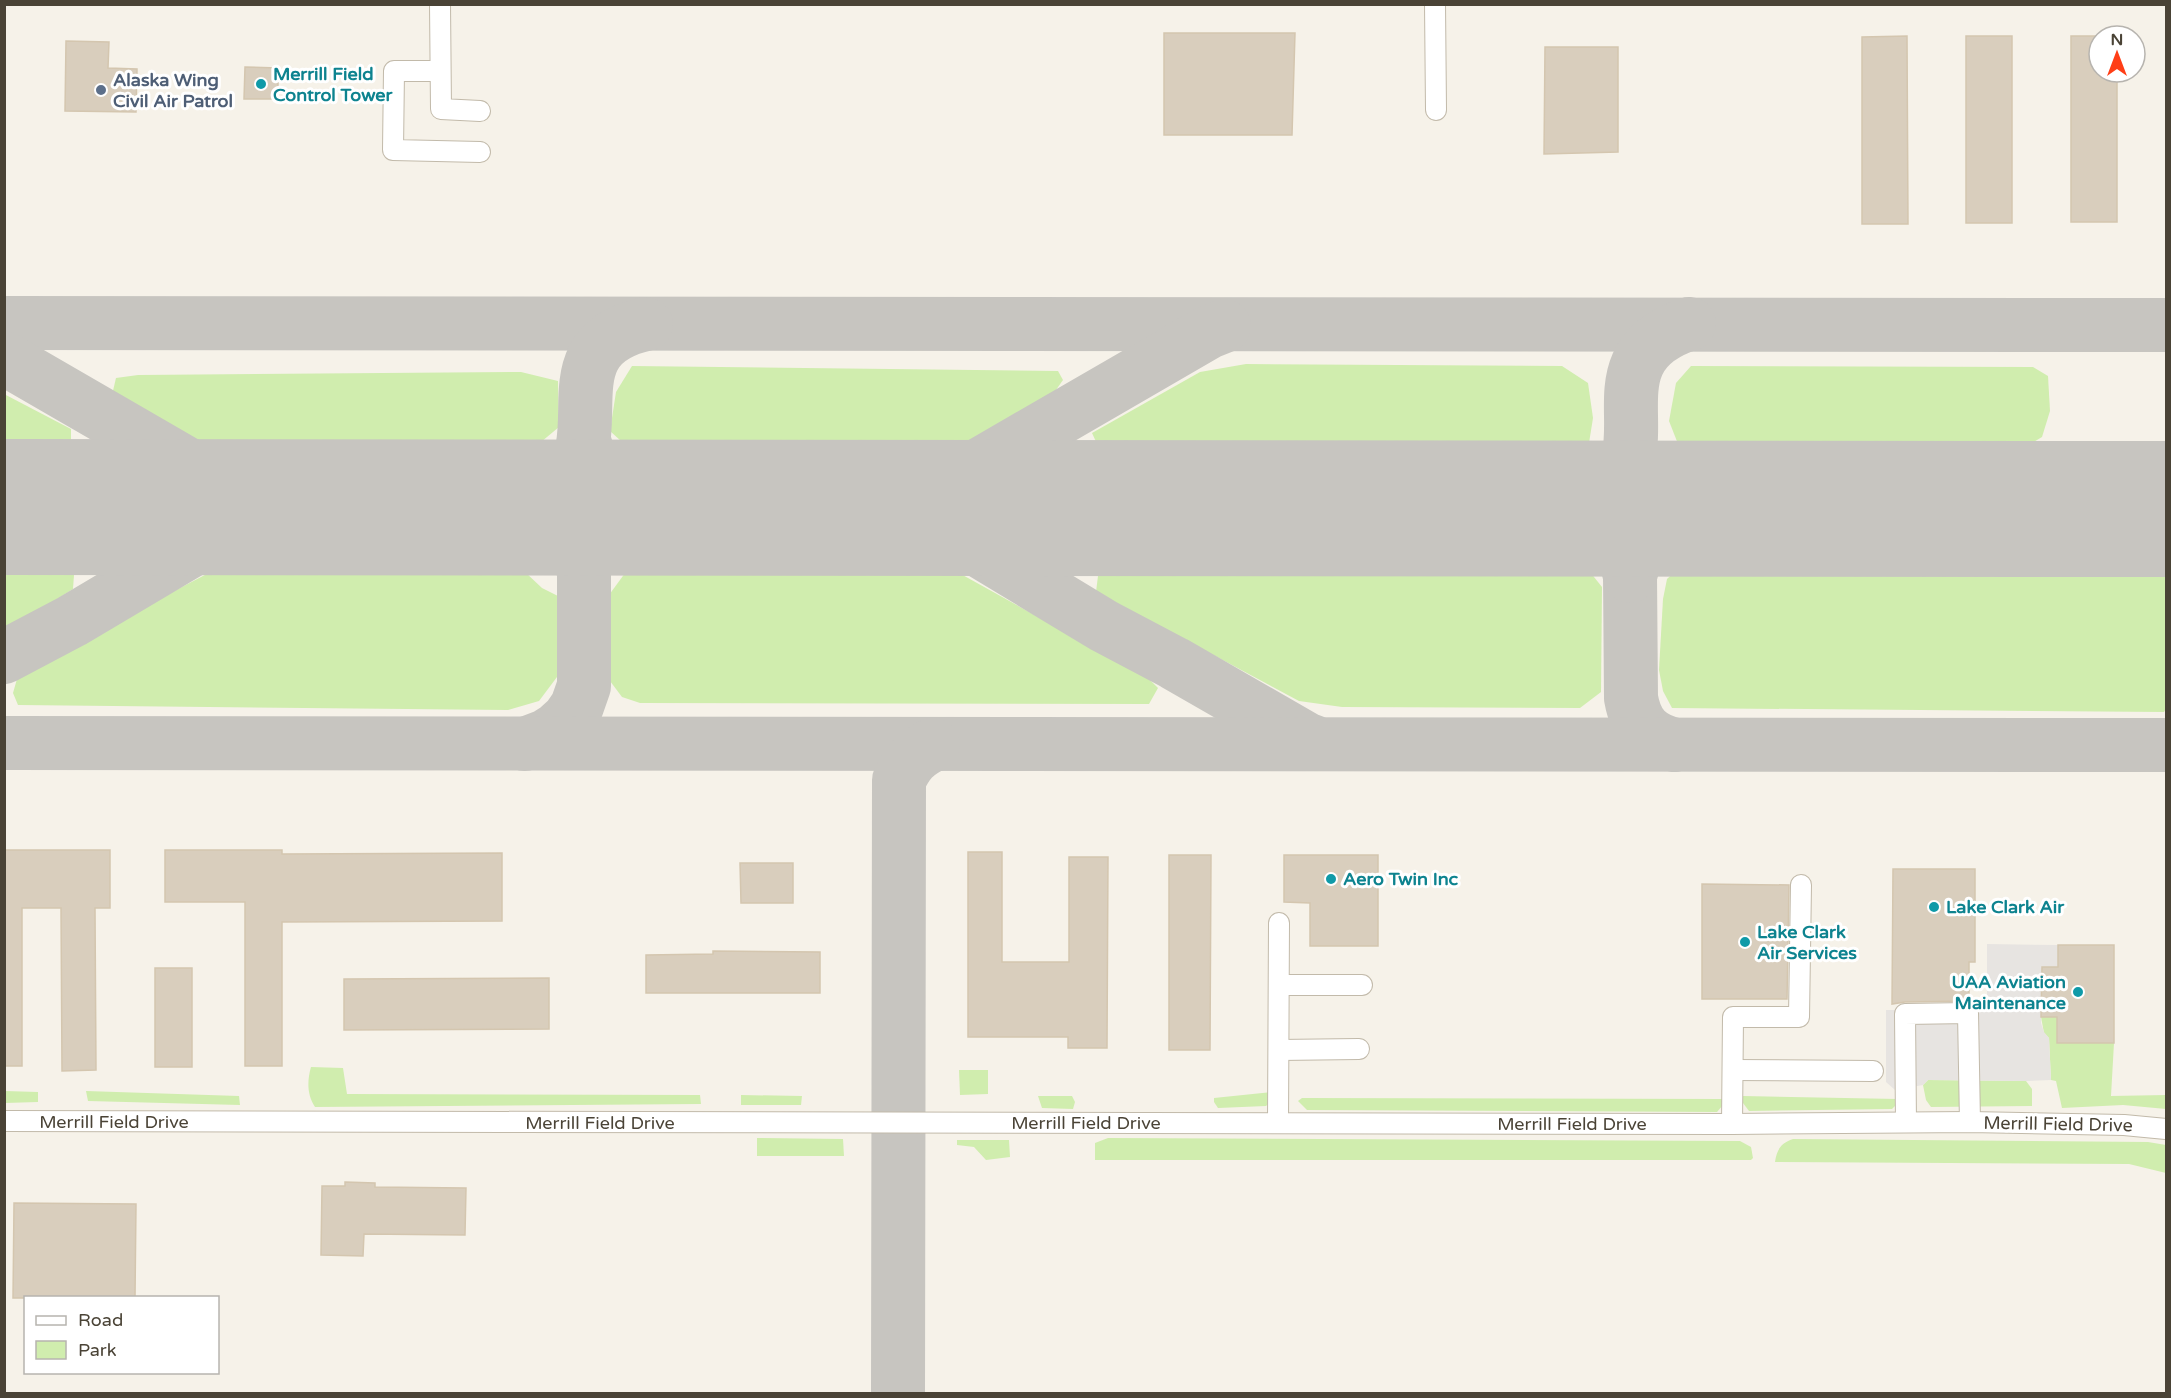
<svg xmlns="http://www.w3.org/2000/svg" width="2171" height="1398" font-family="'Varela Round',sans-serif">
<rect width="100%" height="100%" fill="#f6f2e9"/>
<!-- green -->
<g fill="#d0edae">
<path d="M1246,364L1562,366L1588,383L1593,418L1589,443L1572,453L1098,446L1092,433L1200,372Z"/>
<path d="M632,366L1058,371L1063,380L1051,397L959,446L938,453L633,452L610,431L616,392Z"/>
<path d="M1691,366L2033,367L2048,376L2050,411L2042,437L2019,451L1702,456L1680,449L1669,421L1676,383Z"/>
<path d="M521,372L558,381L559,427L529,452L214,450L112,395L116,378L138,375Z"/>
<path d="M4,394L71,429V449H5Z"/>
<path d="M1688,559L2166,566V709L2164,712L1672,708L1663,691L1659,670L1663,599L1667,579Z"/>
<path d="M224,565L525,572L542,588L562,598L563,669L539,701L508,710L18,705L13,693L19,672Z"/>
<path d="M1586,567L1602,587L1601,692L1580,708L1342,707L1299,701L1096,592L1099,568Z"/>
<path d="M950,568L1148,678L1158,688L1149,704L640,703L622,697L607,677L609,595L628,569Z"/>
<path d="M5,569H62L74,575L73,589L5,632Z"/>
<path d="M2041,1017H2057V1043H2114L2111,1096L2166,1095V1109L2123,1105L2062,1108L2056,1081L2051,1080L2049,1038L2044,1033Z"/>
<path d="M311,1067L343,1068L347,1094L700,1095L701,1104L315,1107C307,1095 307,1081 311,1067Z"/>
<path d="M959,1070H988V1094L960,1095Z"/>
<path d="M1928,1080L2026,1081L2032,1089V1106L1931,1107L1926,1100L1923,1085Z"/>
<path d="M5,1091L38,1092V1102L5,1103Z"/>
<path d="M86,1091L239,1096L240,1105L88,1101Z"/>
<path d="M1273,1092L1274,1099L1266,1106L1218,1108L1214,1102V1098Z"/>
<path d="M741,1095L802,1096L801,1105H741Z"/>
<path d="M1038,1096H1072L1075,1102L1073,1109L1042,1108Z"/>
<path d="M1743,1096L1898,1099V1103L1892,1109L1749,1111L1743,1103Z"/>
<path d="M1302,1098L1722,1099L1723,1105L1717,1112L1307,1110L1298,1101Z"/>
<path d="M757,1138L843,1139L844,1156H757Z"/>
<path d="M1108,1138L1740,1141L1751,1147L1753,1158L1751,1160H1095V1143Z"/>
<path d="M1793,1139L2148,1142L2166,1145V1173L2129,1164L1775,1162C1777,1149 1781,1143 1793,1139Z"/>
<path d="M957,1140H1009L1010,1157L986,1160L974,1147L957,1145Z"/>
</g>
<!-- parking -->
<path fill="#e7e4e1" d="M1987,944L2058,945V967H2042L2041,1023L2044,1032L2049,1038L2051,1080L2026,1081L1928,1080L1923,1085L1895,1090L1886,1082V1010H1987Z"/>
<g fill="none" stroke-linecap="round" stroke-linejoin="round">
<!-- taxiway -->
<g stroke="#c7c5c0" stroke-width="54">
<path d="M4,323L2166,325"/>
<path d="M4,358L232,490L263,500L301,508"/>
<path d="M584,441C598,488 616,499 662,508"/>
<path d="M516,508L546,519L557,526L574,545L584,571V686L577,706L568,719L557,729L546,736L525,744"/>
<path d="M516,508C534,503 553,497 565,483C613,431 545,347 646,324"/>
<path d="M871,508L925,521L940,527L1104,626L1174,663L1306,739L1314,742"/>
<path d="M871,508L936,490L1209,332L1224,326"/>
<path d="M1552,508L1589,518L1598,523L1608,530L1624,552L1630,576L1631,698C1636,726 1648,738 1675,745"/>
<path d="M1552,508C1569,503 1590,501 1605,490C1667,447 1584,359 1689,324"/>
<path d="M1630,576C1640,534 1660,520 1699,509"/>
<path d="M4,657L72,621L227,529L261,516L298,508"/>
<path d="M4,743L2166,745"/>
<path d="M898,1394L899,780C907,763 915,753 933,745"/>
</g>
<!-- runway -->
<path stroke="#c7c5c0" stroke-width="136" d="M4,507L2166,509"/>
</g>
<!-- building -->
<g fill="#d9cebd" stroke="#d4c6af" stroke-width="1.5">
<path d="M1164,33H1295L1292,135H1164Z"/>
<path d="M1907,36L1908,224H1862V37Z"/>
<rect x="1966" y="36" width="46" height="187"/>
<path d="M2071,36H2099V72H2117V222H2071Z"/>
<path d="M66,41L109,42L108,68L137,69L136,112L65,111Z"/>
<path d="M1545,47H1618V152L1544,154Z"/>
<path d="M245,67L278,68V99H244Z"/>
<path d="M4,850H110V908H95L96,1070L62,1071L61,908H22V1066H4Z"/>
<path d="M165,850H282V854L502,853V921L282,922V1066H245V902H165Z"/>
<path d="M968,852H1002V962H1069V857H1108L1107,1048H1068V1037H968Z"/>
<path d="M1169,855H1211L1210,1050H1169Z"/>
<path d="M1284,855H1378V946H1310V903L1284,902Z"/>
<path d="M740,863H793V903H741Z"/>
<path d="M1893,869H1975V962H1969V1001L1905,1002L1892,1004Z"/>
<path d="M1702,884L1789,885L1787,999H1702Z"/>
<path d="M2058,945H2114V1043H2057V1017H2041L2042,967H2058Z"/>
<path d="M713,951L820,952V993H646V955L713,954Z"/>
<rect x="155" y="968" width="37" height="99"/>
<path d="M549,978V1029L344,1030V979Z"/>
<path d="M345,1182L375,1183V1187L466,1188L465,1235L364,1234L363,1256L321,1255L322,1186H345Z"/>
<path d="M14,1203L136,1204L135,1298H13Z"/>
</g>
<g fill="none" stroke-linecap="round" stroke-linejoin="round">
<defs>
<g id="minor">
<path d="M440,4L441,109L480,111"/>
<path d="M1435,4L1436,110"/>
<path d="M440,71H394L393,150L480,152"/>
<path d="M1279,985H1362"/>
<path d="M1279,1050L1359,1049"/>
<path d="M1733,1070L1873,1071"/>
<path d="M4,1121L1732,1124L1970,1122L2124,1125L2166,1129"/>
<path d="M1906,1122L1905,1014L1968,1013L1970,1122"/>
<path d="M1278,1123L1279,923"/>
<path d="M1732,1124L1733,1017H1799L1801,885"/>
</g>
</defs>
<!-- minor casing -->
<use href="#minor" stroke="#c2baaa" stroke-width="22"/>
<!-- minor -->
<use href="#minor" stroke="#fff" stroke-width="20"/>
</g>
<!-- markers -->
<g fill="#0f9aa8" stroke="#fff" stroke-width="2">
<circle cx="261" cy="84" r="6"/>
<circle cx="1331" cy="879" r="6"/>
<circle cx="1934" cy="907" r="6"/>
<circle cx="1745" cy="942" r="6"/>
<circle cx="2078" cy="992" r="6"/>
</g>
<circle fill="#5c6f8a" stroke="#fff" stroke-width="2" cx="101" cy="90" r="6"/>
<g text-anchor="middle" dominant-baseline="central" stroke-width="6" stroke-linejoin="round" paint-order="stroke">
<!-- culture labels -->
<g font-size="18" font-weight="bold" fill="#0d838f" stroke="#fff" text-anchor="start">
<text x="273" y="74">Merrill Field<tspan x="273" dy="21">Control Tower</tspan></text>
<text x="1343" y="879">Aero Twin Inc</text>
<text x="1946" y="907">Lake Clark Air</text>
<text x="1757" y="932">Lake Clark<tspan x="1757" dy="21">Air Services</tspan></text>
<text x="2066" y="982" text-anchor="end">UAA Aviation<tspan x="2066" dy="21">Maintenance</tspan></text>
</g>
<!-- service labels -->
<g font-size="18" font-weight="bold" fill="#4e5e75" stroke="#fff" text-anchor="start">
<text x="113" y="80">Alaska Wing<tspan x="113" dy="21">Civil Air Patrol</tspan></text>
</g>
<!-- street labels -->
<g font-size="18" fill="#4a4336" stroke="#fff">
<text x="114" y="1122">Merrill Field Drive</text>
<text x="600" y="1123">Merrill Field Drive</text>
<text x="1086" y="1123">Merrill Field Drive</text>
<text x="1572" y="1124">Merrill Field Drive</text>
<text transform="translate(2058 1124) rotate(1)">Merrill Field Drive</text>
</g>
</g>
<!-- border -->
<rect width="2171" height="1398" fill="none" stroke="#4a4336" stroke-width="12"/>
<!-- legend -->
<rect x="24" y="1296" width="195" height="78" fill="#ffffff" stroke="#b7b4af" stroke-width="1.5"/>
<rect x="36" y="1316" width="30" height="9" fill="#ffffff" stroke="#b7b4af" stroke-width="1.5"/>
<text x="78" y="1326" font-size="18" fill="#4a4336">Road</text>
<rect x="36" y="1341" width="30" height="18" fill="#d0edae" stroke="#b7b4af" stroke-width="1.5"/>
<text x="78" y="1356" font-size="18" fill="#4a4336">Park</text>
<!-- north arrow -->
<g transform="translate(2117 54)"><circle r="28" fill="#ffffff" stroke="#b7b4af" stroke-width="1.5"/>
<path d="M0-4.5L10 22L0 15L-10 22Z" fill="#ff3e16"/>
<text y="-9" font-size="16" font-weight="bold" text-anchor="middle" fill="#4a4336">N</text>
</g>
</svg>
